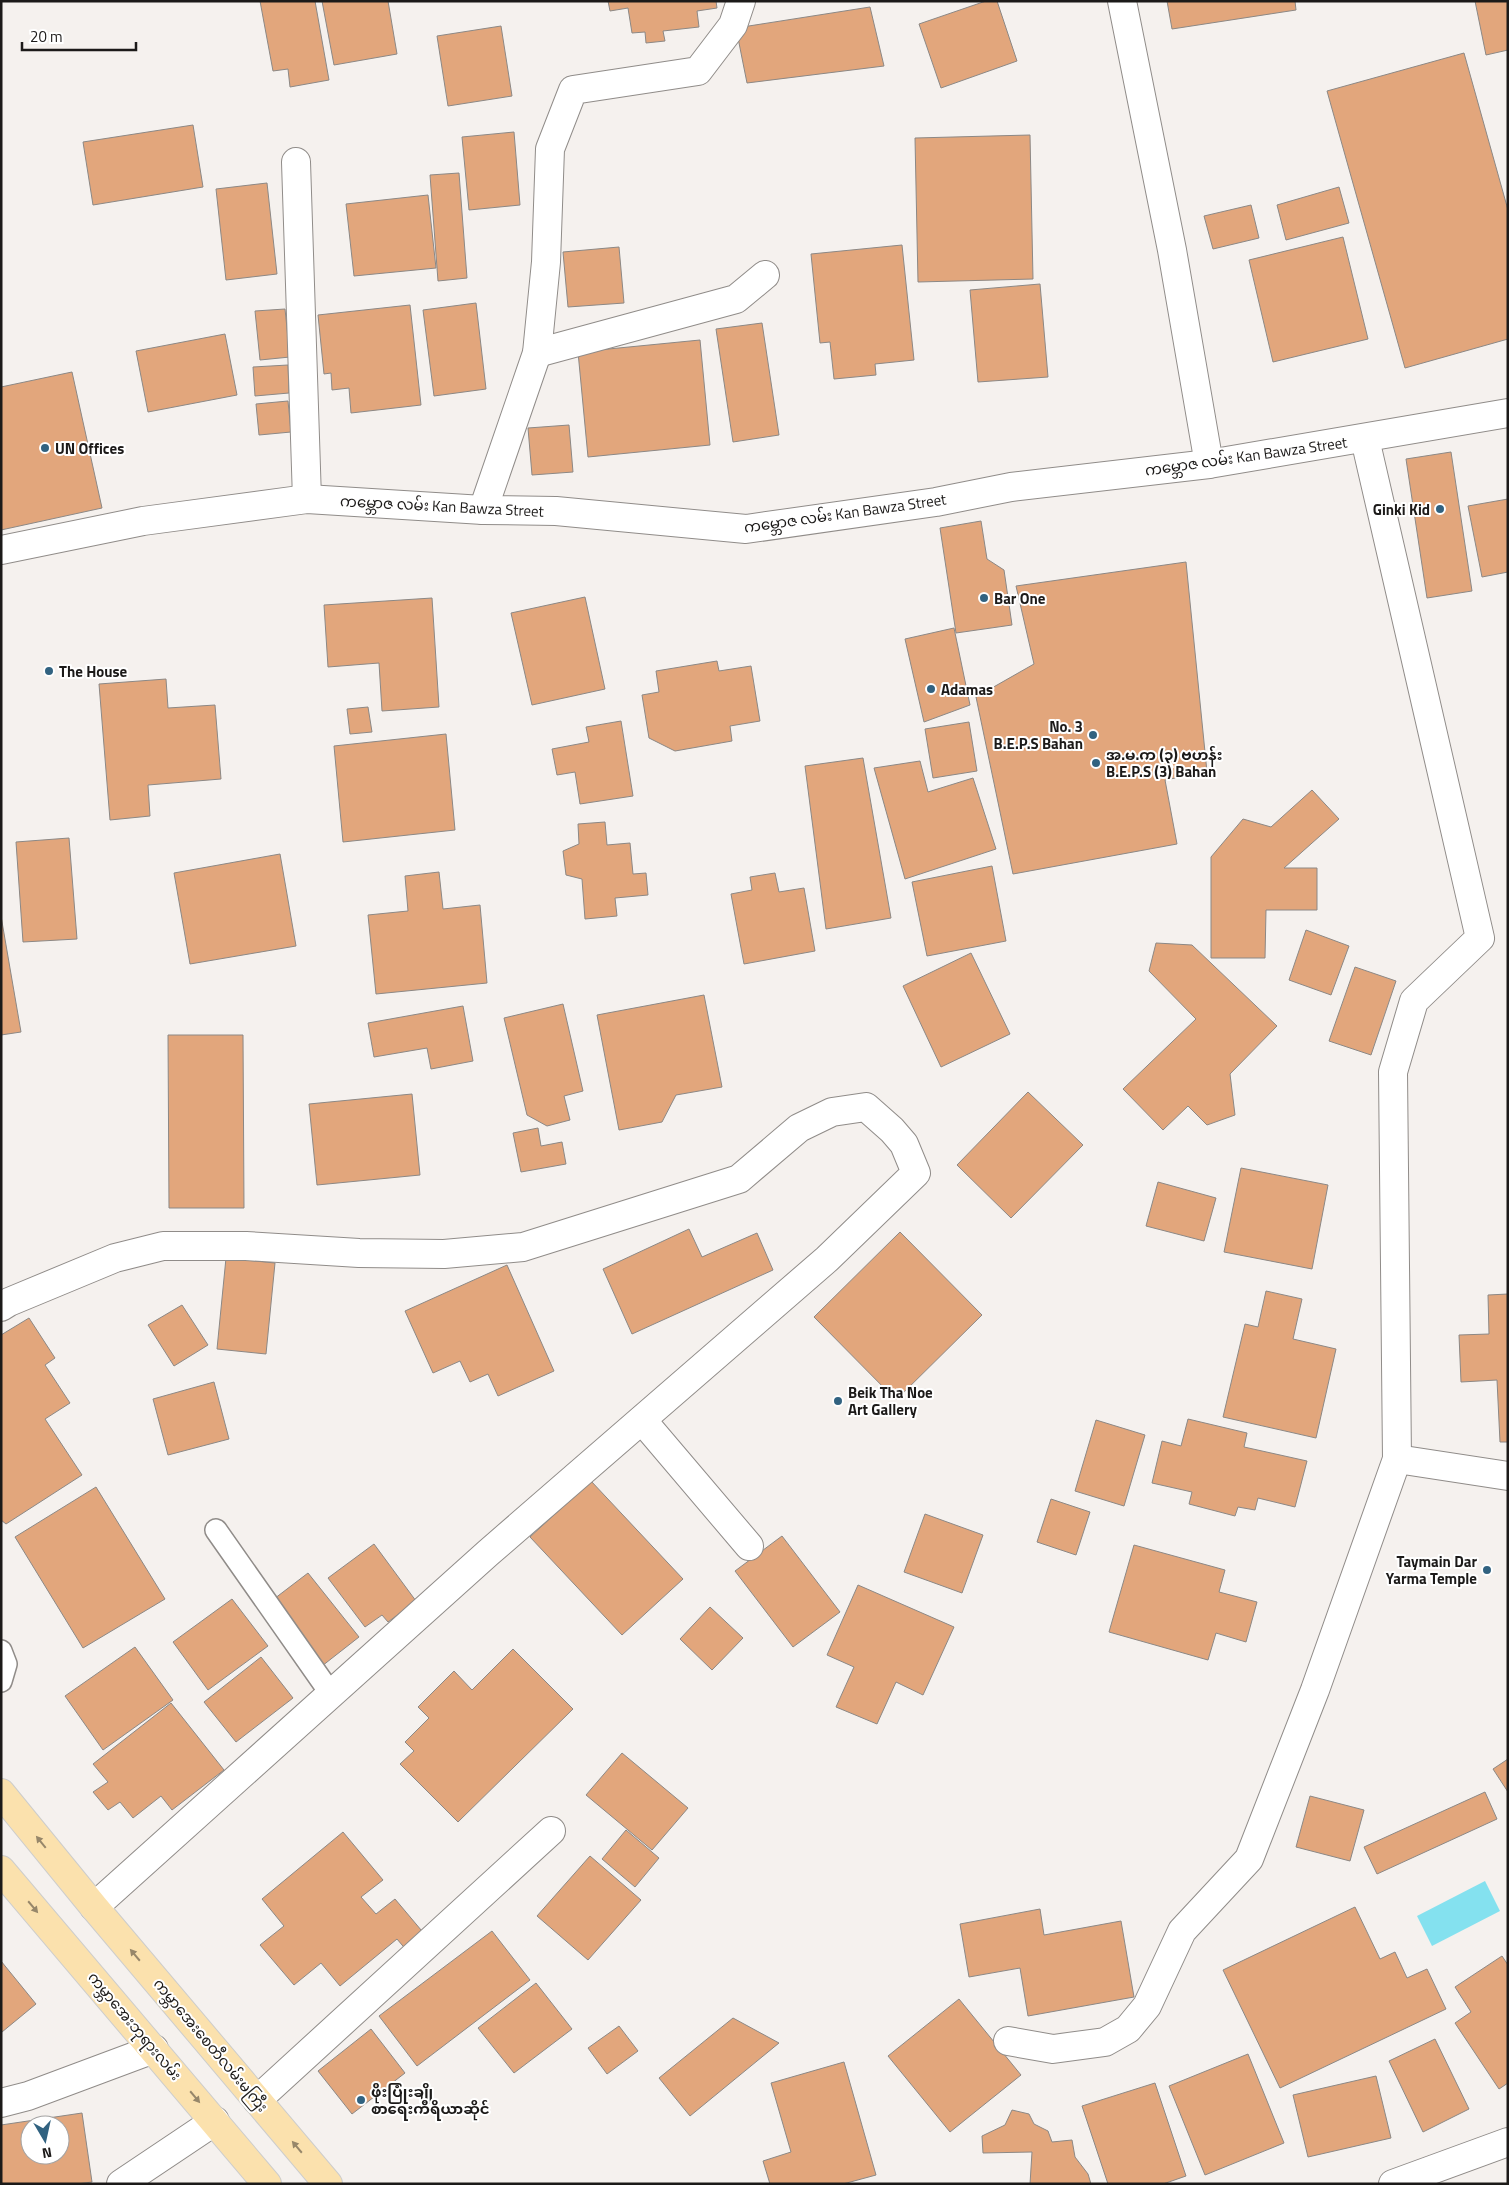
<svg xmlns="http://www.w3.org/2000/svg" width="1509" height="2185" font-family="'Titillium Web','Noto Sans Myanmar',sans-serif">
<rect width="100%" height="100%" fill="#f5f1ee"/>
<!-- water -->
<path fill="#84e1ef" d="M1485,1881L1500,1911L1432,1946L1417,1916Z"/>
<!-- building -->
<g fill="#e2a67c" stroke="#8c8885" fill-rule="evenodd">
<path d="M260,1H315L329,80L290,87L288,69L273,71Z"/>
<path d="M322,1H388L397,54L334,65Z"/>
<path d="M608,1H716L717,8L697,11L699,27L663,31L665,41L646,43L645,32L632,33L628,8L610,11Z"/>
<path d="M986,1H997L1017,61L941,88L919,24Z"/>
<path d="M1167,1H1295L1296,10L1172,29Z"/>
<path d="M1475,1H1508V50L1486,55Z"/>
<path d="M870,7L884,66L747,83L736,28Z"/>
<path d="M501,26L512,96L448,106L437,36Z"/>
<path d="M1464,53L1508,210V339L1405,368L1327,91Z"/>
<path d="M193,125L203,187L93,205L83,142Z"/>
<path d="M514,132L520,205L469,210L462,137Z"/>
<path d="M1030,135L1033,279L918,282L915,138Z"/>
<path d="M459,173L467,278L438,281L430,175Z"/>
<path d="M267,183L277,274L226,280L216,189Z"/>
<path d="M1339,187L1349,223L1286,240L1277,205Z"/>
<path d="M428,195L436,268L354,276L346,204Z"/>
<path d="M1251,205L1259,238L1213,249L1204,216Z"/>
<path d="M1343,237L1368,339L1273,362L1249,260Z"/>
<path d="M902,245L914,360L875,364L876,375L834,379L830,342L820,343L811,254Z"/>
<path d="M619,247L624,303L568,307L563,252Z"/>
<path d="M1040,284L1048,377L978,382L970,290Z"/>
<path d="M476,303L486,389L434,396L423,310Z"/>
<path d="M410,305L421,405L351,413L349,388L332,390L331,373L324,374L318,315Z"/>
<path d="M285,309L290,357L260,360L255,311Z"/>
<path d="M762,323L779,435L733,442L716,329Z"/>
<path d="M225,334L237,395L148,412L136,351Z"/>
<path d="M700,340L710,445L588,457L578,352Z"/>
<path d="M288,365L289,393L255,396L253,367Z"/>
<path d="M72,372L102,508L1,530V387Z"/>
<path d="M288,401L291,432L259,435L256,404Z"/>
<path d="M569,425L573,472L532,475L528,428Z"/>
<path d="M1451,452L1472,591L1427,598L1406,459Z"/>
<path d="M1508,499V572L1482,577L1468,506Z"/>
<path d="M981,521L987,559L1004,570L1012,625L956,633L940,528Z"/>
<path d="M1186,562L1207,772L1165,780L1177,844L1013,874L976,697L1034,664L1016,586Z"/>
<path d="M585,597L605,689L532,705L511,613Z"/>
<path d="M432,598L439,707L382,711L379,663L328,667L324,605Z"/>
<path d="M954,628L970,705L924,722L905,639Z"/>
<path d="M717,661L719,671L751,666L760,721L730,726L732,741L675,751L649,738L642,695L659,692L656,671Z"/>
<path d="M166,679L168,708L215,705L221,779L148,785L150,816L110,820L99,684Z"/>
<path d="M368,707L372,732L350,734L347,709Z"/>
<path d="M621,721L633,796L580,804L575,772L557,775L552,749L589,742L586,727Z"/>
<path d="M969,722L977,771L933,778L925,729Z"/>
<path d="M446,734L455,830L343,842L334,746Z"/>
<path d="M863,758L891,918L826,929L805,766Z"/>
<path d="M920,761L928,792L973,778L996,849L905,879L874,768Z"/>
<path d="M1312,790L1339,819L1284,868H1317V910H1266L1265,958H1211V857L1243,819L1271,827Z"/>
<path d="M605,822L607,845L630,843L633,874L646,873L648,895L615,898L617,916L585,919L582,879L566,875L563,851L579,844L578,824Z"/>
<path d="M69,838L77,939L23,942L16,842Z"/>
<path d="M280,854L296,946L190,964L174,873Z"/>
<path d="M992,866L1006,941L927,956L912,882Z"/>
<path d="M439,872L443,909L480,905L487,983L376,994L368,915L408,911L405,876Z"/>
<path d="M775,873L779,892L804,888L815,951L744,964L731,894L752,890L750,877Z"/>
<path d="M1,916L21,1032L1,1035Z"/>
<path d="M1306,930L1349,946L1331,995L1289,980Z"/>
<path d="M1156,943L1192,945L1277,1026L1230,1074L1235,1115L1207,1125L1188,1106L1163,1130L1123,1089L1196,1019L1149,971Z"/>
<path d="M971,953L1010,1034L941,1067L903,986Z"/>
<path d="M1355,967L1396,981L1371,1055L1329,1041Z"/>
<path d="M704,995L722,1087L676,1095L662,1122L619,1130L597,1015Z"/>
<path d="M563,1004L583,1091L564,1096L570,1120L547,1126L527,1115L504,1018Z"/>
<path d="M463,1006L473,1061L431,1069L427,1048L374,1057L368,1023Z"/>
<path d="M168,1035H243L244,1208H169Z"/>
<path d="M1028,1092L1083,1145L1011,1218L957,1165Z"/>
<path d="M412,1094L420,1175L317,1185L309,1104Z"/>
<path d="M538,1128L541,1146L562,1142L566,1164L521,1172L513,1133Z"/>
<path d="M1241,1168L1328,1185L1312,1269L1224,1252Z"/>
<path d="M1158,1182L1216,1198L1204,1241L1146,1226Z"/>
<path d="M689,1229L702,1257L757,1233L773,1270L632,1334L603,1269Z"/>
<path d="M900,1232L982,1315L896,1400L814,1317Z"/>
<path d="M226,1258L275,1263L266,1354L217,1349Z"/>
<path d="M507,1265L554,1371L498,1396L488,1374L470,1382L460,1361L433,1373L405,1311Z"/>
<path d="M1266,1291L1302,1299L1293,1339L1336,1349L1316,1438L1223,1417L1245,1324L1258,1327Z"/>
<path d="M1508,1294V1442H1500L1497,1380L1461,1382L1459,1335L1489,1334L1488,1295Z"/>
<path d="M182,1305L208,1345L174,1366L148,1325Z"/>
<path d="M29,1318L55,1358L45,1365L70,1403L45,1419L82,1475L6,1524L1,1520V1335Z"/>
<path d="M214,1382L229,1439L168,1455L153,1399Z"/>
<path d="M1188,1419L1247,1433L1244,1447L1307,1461L1295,1507L1258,1498L1255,1510L1238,1507L1235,1516L1189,1504L1192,1492L1152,1483L1162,1441L1181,1446Z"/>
<path d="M1096,1420L1145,1435L1124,1506L1075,1491Z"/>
<path d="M591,1481L683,1579L622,1635L530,1537Z"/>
<path d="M96,1487L165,1599L83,1648L15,1537Z"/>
<path d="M1051,1499L1090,1512L1076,1555L1037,1542Z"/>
<path d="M925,1514L983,1535L962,1593L904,1572Z"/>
<path d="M782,1536L840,1612L793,1647L735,1571Z"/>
<path d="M374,1544L416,1601L388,1622L382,1615L365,1627L328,1578Z"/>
<path d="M1134,1545L1225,1570L1219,1592L1257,1602L1246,1642L1216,1633L1208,1660L1109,1632Z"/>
<path d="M308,1573L359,1637L322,1666L270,1602Z"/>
<path d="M858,1585L954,1627L923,1695L896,1682L877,1724L836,1707L854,1667L827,1655Z"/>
<path d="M232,1599L268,1646L208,1690L173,1642Z"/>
<path d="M710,1607L743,1638L712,1670L680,1639Z"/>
<path d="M135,1647L173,1700L103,1750L65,1696Z"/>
<path d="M513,1649L573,1709L458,1822L400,1764L414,1751L405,1742L429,1718L418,1707L454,1671L472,1690Z"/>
<path d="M261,1657L293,1698L236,1742L204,1702Z"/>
<path d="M171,1703L224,1770L172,1810L161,1796L133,1818L120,1802L108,1810L93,1792L108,1782L93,1764Z"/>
<path d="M622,1753L688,1808L652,1850L586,1795Z"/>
<path d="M1508,1759V1792L1493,1769Z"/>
<path d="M1485,1792L1497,1819L1377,1874L1364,1847Z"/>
<path d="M1310,1796L1364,1810L1350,1861L1296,1847Z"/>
<path d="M626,1830L659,1858L635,1887L602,1859Z"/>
<path d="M343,1832L383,1880L361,1897L376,1914L395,1899L432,1943L413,1958L397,1939L340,1986L321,1963L294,1985L260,1945L284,1926L262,1899Z"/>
<path d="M590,1856L641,1900L588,1960L537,1916Z"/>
<path d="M1355,1907L1380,1959L1395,1952L1407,1978L1427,1969L1446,2009L1280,2088L1223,1970Z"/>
<path d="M1040,1909L1044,1935L1121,1921L1134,1997L1028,2016L1020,1968L969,1977L960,1924Z"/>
<path d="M492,1931L530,1980L417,2066L379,2016Z"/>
<path d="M1502,1956L1508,1965V2083L1499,2089L1455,2023L1471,2012L1455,1987Z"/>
<path d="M1,1961L36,2004L2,2032L1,2031Z"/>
<path d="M536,1983L572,2029L514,2073L478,2028Z"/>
<path d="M959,1999L1021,2075L950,2132L888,2056Z"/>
<path d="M733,2018L779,2043L690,2116L659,2078Z"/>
<path d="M619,2026L638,2051L607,2074L588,2048Z"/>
<path d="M371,2029L405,2073L352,2114L318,2071Z"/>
<path d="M1435,2039L1469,2109L1423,2132L1389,2061Z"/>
<path d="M1248,2054L1284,2143L1205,2175L1169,2086Z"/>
<path d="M844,2062L876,2175L843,2184H770L763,2161L791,2152L771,2083Z"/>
<path d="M1376,2076L1391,2138L1308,2157L1293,2095Z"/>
<path d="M1155,2083L1186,2176L1163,2184H1108L1082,2106Z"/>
<path d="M1012,2110L1029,2114L1034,2124L1048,2131L1052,2142L1072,2140L1075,2157L1088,2174L1091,2184H1030L1032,2152L983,2153L982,2136L1005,2125Z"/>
<path d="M82,2113L92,2182L77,2184H1V2125ZM30,2125H60V2155H30Z"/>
</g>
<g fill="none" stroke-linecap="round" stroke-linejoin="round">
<defs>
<g id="lane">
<path d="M216,1530L331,1694"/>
<path d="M1,1651L6,1664L1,1681"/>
</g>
<g id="street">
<path d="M1122,1L1172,250L1209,464"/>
<path d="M296,162L307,499"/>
<path d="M537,353L736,299L765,275"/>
<path d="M483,510L537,353L546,262L550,149L573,90L698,71L733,25L741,1"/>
<path d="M1,550L143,521L307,499L483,510L556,511L746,529L936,502L1011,487L1209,464L1508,413"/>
<path d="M1,1307L9,1302L115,1258L163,1246H246L359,1253L444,1254L523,1247L739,1179L799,1128L832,1112L866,1107L892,1130L904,1144L916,1173L827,1259L488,1553L94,1907"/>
<path d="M642,1420L749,1546"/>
<path d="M1397,1459L1508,1476"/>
<path d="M1008,2041L1053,2049L1105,2042L1128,2029L1147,2006L1182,1931L1249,1859L1315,1690L1397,1459L1393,1072L1414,1001L1480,938L1365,439"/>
<path d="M257,2100L551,1831"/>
<path d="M1,2103L28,2096L154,2049"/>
<path d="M121,2184L215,2121"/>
<path d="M1393,2184L1508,2142"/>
</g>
<g id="primary">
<path d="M1,1793L94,1907L328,2184"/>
<path d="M1,1870L267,2184"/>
</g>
</defs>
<!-- lane casing -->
<use href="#lane" stroke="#908c89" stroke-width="24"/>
<!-- street casing -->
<use href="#street" stroke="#908c89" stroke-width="30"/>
<!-- primary casing -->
<use href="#primary" stroke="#cdcdcc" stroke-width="30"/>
<!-- lane -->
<use href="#lane" stroke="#fff" stroke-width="21"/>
<!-- street -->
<use href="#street" stroke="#fff" stroke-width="28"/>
<!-- primary -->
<use href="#primary" stroke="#fbe1ad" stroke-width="28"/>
</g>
<!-- one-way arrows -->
<defs><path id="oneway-solid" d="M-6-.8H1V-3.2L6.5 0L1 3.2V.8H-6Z" transform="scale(1.25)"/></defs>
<g fill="#97876a">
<use href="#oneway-solid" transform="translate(41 1842) rotate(-129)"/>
<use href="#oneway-solid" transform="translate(33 1907) rotate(50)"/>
<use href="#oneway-solid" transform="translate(135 1955) rotate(-130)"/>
<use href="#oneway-solid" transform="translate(195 2097) rotate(50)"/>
<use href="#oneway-solid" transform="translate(297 2147) rotate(-130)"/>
</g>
<!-- markers -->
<g fill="#316280" stroke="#fff" stroke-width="2">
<circle cx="45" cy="448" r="5"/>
<circle cx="1440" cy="509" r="5"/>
<circle cx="984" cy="598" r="5"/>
<circle cx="49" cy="671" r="5"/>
<circle cx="931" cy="689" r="5"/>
<circle cx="1093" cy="735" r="5"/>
<circle cx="1096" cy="763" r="5"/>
<circle cx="838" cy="1401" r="5"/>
<circle cx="1487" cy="1570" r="5"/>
<circle cx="361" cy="2100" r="5"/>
</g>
<g text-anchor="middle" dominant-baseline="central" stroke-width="4" stroke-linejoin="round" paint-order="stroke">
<!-- poi labels -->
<g font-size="15" font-weight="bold" fill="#1c1a19" stroke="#fff" text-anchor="start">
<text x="55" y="448">UN Offices</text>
<text x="1430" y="509" text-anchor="end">Ginki Kid</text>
<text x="994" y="598">Bar One</text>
<text x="59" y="671">The House</text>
<text x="941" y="689">Adamas</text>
<text x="1083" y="726" text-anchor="end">No. 3<tspan x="1083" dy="17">B.E.P.S Bahan</tspan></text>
<text x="1106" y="754">အ.မ.က (၃) ဗဟန်း<tspan x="1106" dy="17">B.E.P.S (3) Bahan</tspan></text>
<text x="848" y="1392">Beik Tha Noe<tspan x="848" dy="17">Art Gallery</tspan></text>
<text x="1477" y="1561" text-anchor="end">Taymain Dar<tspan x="1477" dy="17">Yarma Temple</tspan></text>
<text x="371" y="2091">ဖိုးပြုံးချို<tspan x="371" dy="17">စာရေးကိရိယာဆိုင်</tspan></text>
</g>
<!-- street labels -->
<g font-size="15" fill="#1c1a19" stroke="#fff">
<text transform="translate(1246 456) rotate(-8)">ကမ္ဘောဇ လမ်း Kan Bawza Street</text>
<text transform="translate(442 506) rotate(3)">ကမ္ဘောဇ လမ်း Kan Bawza Street</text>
<text transform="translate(845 513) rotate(-8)">ကမ္ဘောဇ လမ်း Kan Bawza Street</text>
<text transform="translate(135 2026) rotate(50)">ကမ္ဘာအေးဘုရားလမ်း</text>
<text transform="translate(211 2045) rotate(50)">ကမ္ဘာအေးစေတီလမ်းမကြီး</text>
</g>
</g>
<!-- border -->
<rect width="1509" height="2185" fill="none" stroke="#1c1a19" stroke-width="5"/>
<!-- north arrow -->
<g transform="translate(45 2140) rotate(171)"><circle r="24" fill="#ffffff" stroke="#a4a3a3"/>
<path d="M0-4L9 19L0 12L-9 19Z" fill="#316280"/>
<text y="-8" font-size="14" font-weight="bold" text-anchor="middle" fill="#1c1a19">N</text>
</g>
<!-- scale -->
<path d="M22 42v8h114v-8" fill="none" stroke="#1c1a19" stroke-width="2.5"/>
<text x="30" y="42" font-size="15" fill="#1c1a19" stroke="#ffffff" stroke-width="4" paint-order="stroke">20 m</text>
</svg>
